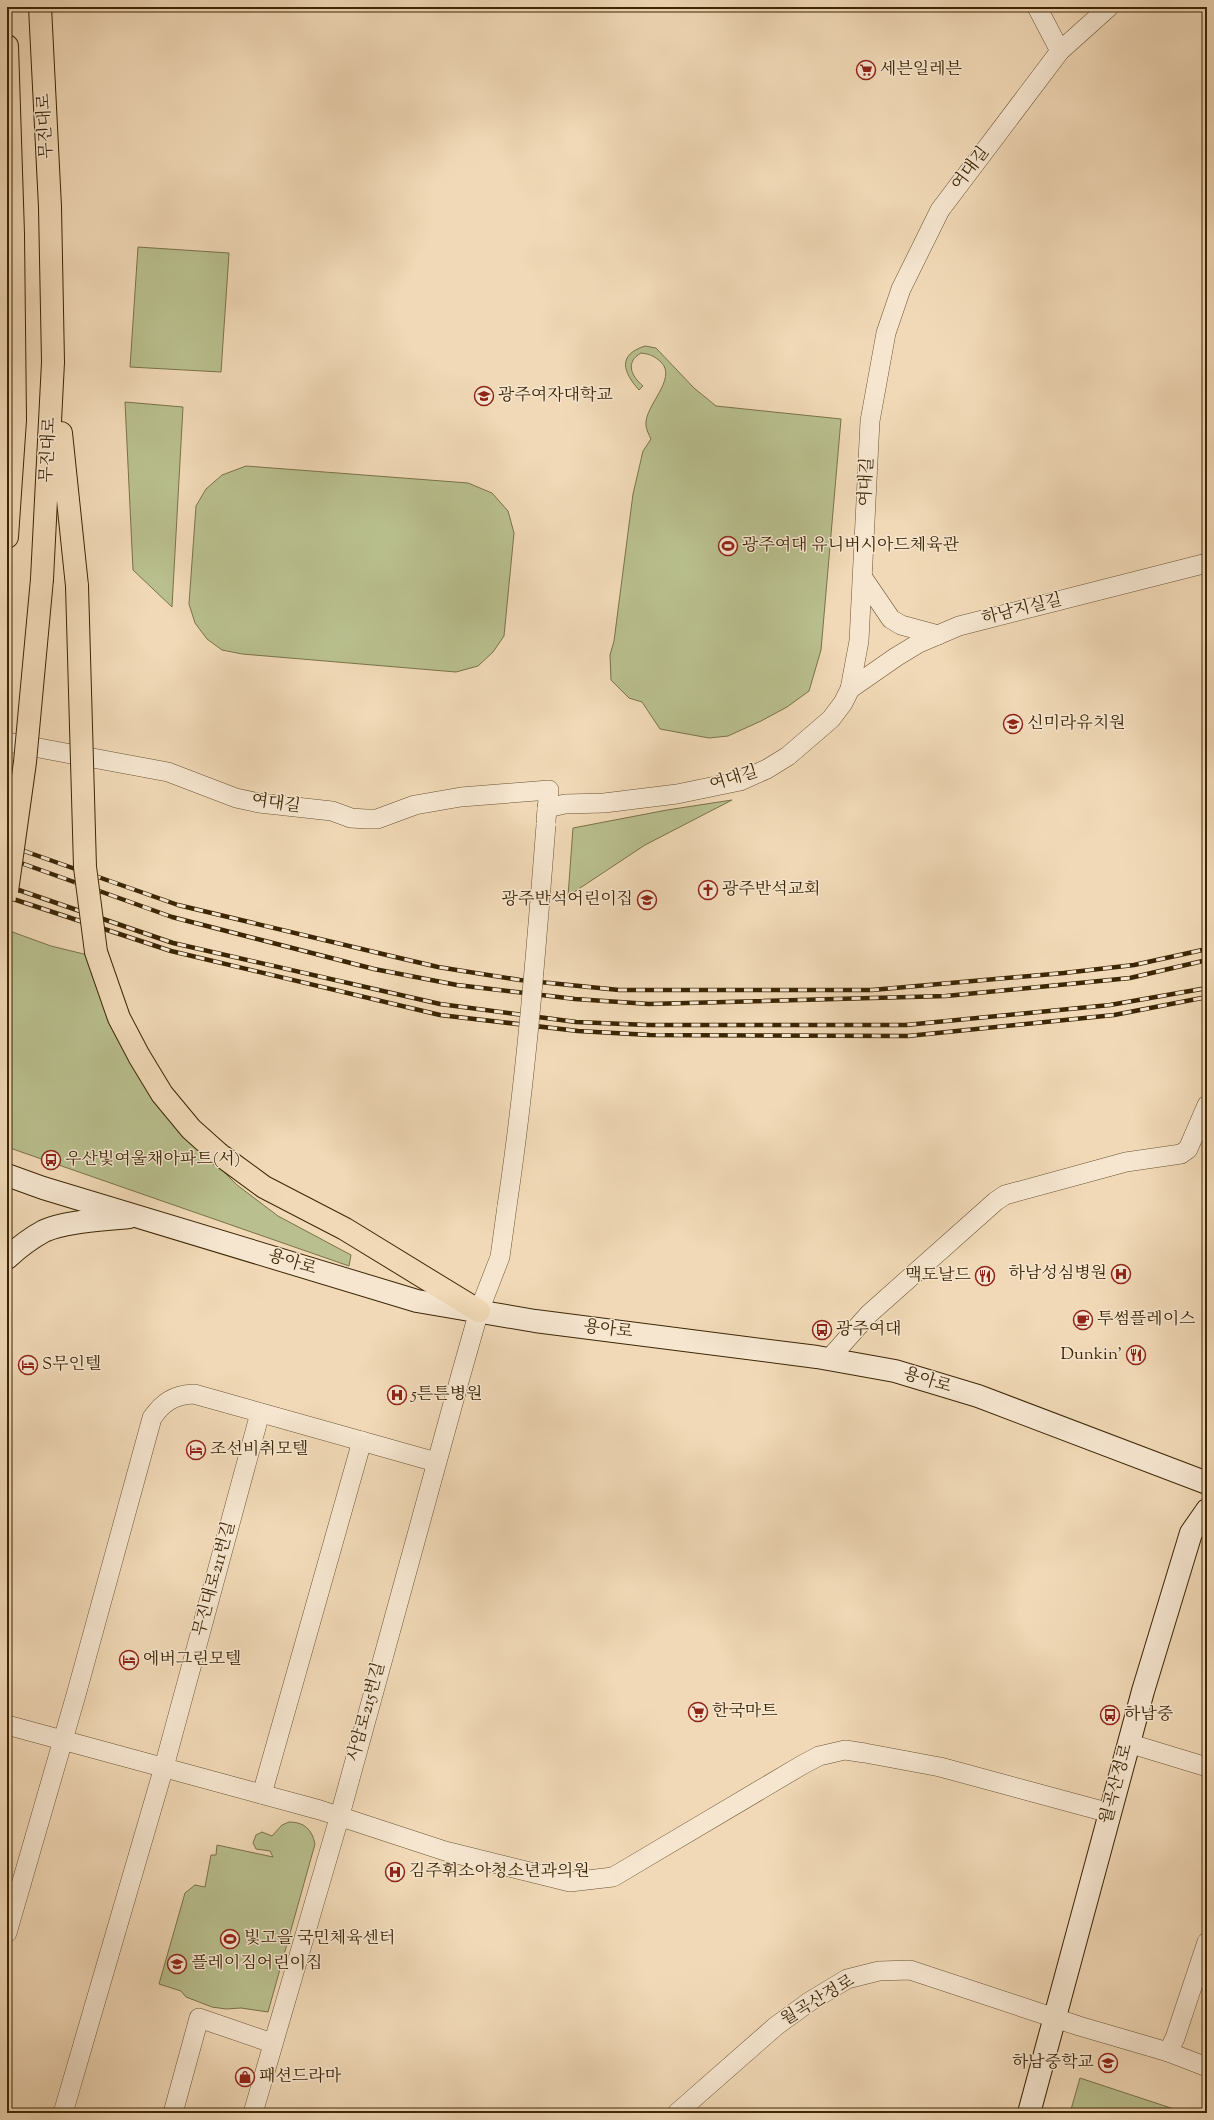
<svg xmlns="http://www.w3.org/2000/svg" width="1214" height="2120" font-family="'Sorts Mill Goudy','Noto Serif KR',serif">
<rect width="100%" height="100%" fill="#f1d9b7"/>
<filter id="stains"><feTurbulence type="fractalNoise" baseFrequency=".005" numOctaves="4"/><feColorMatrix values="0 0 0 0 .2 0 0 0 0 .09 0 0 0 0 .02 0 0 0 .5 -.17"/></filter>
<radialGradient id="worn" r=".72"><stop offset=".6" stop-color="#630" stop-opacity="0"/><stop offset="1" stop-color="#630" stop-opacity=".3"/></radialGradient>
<!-- green -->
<g fill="#b9bf8e" stroke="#7a7249">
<path d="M138,247L229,253L221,372L130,367Z"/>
<path d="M645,346L656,348L694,388L716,406L841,419L821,650L809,691L787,707L761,721L728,736L709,738L660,729L642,702L629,698L611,680L610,655L614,641L633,494L643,451L651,439C649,435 646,429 646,425C644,406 678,379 661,362C654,356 650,354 641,353C625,362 631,376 643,386L639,390C623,372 617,355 645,346Z"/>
<path d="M125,402L183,407L172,607L133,570Z"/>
<path d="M246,466L468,483L492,493L508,511L514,533L504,636L493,652L478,666L456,672L242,654L222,650L207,639L195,623L189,604L196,506L206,489L222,475Z"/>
<path d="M732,800L645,845L568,896L573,828L667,810Z"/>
<path d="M7,930L51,946L100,958L195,1143L237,1185L278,1216L351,1255L349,1266L7,1147Z"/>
<path d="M289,1822C304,1822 312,1829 315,1844L268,2012L241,2008L226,2009L212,2007L186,1997L181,1991L159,1984L185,1893L195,1885L205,1887L211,1855H216L217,1845L273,1857L270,1851L256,1849L253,1843L256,1835L262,1832L272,1836L282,1825Z"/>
<path d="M1080,2078L1186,2113H1070Z"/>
</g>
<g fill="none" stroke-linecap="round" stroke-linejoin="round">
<defs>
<g id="street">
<path d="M1037,7L1060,51"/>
<path d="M863,578L891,619L901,625L938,635"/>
<path d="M850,689L896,657L919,643L959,626L1207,563"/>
<path d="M7,742L168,772L236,798L259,803L332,811L351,818L366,819H377L415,805L461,797L549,790L546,820"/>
<path d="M547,808L565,804L604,803L677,794L740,781L767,769L788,756L831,719L843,703L850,689L859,641L870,421L886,333L901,289L940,210L1060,51L1109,7"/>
<path d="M829,1359L869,1314L996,1201L1005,1195L1126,1162L1181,1154L1188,1149L1207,1105"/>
<path d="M7,1725L320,1810L445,1851L570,1882L613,1877L802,1765L819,1756L845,1750L865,1753L940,1767L1110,1813"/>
<path d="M1128,1743L1207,1767"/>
<path d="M262,1794L362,1441"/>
<path d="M7,1933L76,1695L152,1418C163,1402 174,1395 194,1394L436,1462"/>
<path d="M1168,2052L1175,2038L1207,1942"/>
<path d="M63,2113L164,1767L260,1413"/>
<path d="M173,2113L199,2018L272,2043"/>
<path d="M253,2113L340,1815L460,1378L479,1311L500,1257L507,1206"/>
<path d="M677,2113L776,2026L809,2002L847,1979L879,1971L910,1970L1079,2026L1168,2052L1207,2067"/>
</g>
<g id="secondary">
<path d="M7,1175L43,1188L417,1301L535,1321L817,1357L895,1371L978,1396L1207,1483"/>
<path d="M7,1258C18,1248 31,1238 44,1231C66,1221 104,1220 129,1217"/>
<path d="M1029,2113L1143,1691L1191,1533L1207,1510"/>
</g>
<g id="highway">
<path d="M40,7L50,207L53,362L42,579"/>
<path d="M7,46L13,234L15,420L7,537"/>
<path d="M61,433L77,586"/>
<path d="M219,1154L264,1187L345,1229L479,1311"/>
</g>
</defs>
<!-- street casing -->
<use href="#street" stroke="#695331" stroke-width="20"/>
<!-- secondary casing -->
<use href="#secondary" stroke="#3c2604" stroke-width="24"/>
<!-- highway casing -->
<use href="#highway" stroke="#3c2604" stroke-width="24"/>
<!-- street -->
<use href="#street" stroke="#f6e6d0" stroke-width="19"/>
<!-- secondary -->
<use href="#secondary" stroke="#f6e6d0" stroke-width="22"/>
<!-- highway -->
<use href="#highway" stroke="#f1d9b7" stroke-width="22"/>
<defs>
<g id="rail">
<path d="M7,845L178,905L391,956L438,967L520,980L619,990H872L1064,973L1134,965L1207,949"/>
<path d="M7,858L172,917L374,969L457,985L575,999L649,1004L946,996L1130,978L1207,960"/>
<path d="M7,886L173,943L440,1004L576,1022L648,1025H906L1110,1005L1207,988"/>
<path d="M7,897L171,951L440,1015L578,1031L650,1035L908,1036L1114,1015L1207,997"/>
</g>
</defs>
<!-- rail casing -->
<use href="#rail" stroke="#3c2604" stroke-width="4.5"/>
<!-- rail -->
<use href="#rail" stroke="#f6e6d0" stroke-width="3" stroke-dasharray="9" stroke-linecap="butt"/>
<defs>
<path id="street-bridge" d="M507,1206C526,1079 536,952 546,825"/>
<g id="highway-bridge">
<path d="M77,586L85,867L96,952L119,1018L139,1056L162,1094L191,1129L219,1154"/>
<path d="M7,891L25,762L42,579"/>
</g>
</defs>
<!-- street-bridge casing -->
<use href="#street-bridge" stroke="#695331" stroke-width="20" stroke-linecap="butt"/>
<!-- highway-bridge casing -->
<use href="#highway-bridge" stroke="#3c2604" stroke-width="24" stroke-linecap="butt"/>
<!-- street-bridge -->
<use href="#street-bridge" stroke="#f6e6d0" stroke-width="19"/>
<!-- highway-bridge -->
<use href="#highway-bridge" stroke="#f1d9b7" stroke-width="22"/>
</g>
<!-- icons -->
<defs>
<symbol id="supermarket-ring" viewBox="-11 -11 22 22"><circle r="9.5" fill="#f6e6d0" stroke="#8f2418" stroke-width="1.5"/><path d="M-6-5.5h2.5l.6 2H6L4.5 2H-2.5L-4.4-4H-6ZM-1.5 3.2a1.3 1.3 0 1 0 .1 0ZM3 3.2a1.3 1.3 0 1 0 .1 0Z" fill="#8f2418"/></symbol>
<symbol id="school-ring" viewBox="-11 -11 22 22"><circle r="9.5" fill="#f6e6d0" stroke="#8f2418" stroke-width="1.5"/><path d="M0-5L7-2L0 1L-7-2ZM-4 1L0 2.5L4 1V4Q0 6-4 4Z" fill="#8f2418"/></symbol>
<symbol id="stadium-ring" viewBox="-11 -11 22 22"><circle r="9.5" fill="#f6e6d0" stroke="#8f2418" stroke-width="1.5"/><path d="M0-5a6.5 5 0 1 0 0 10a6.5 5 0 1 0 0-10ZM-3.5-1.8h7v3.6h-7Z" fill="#8f2418"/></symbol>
<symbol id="church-ring" viewBox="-11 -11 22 22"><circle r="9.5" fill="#f6e6d0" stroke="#8f2418" stroke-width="1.5"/><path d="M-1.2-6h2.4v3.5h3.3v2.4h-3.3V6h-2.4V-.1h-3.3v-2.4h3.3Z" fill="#8f2418"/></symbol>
<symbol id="bus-ring" viewBox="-11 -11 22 22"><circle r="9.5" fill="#f6e6d0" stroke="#8f2418" stroke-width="1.5"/><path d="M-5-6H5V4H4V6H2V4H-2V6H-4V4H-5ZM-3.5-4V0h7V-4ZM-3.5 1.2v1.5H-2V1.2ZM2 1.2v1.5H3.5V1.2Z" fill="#8f2418"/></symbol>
<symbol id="hospital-ring" viewBox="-11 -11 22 22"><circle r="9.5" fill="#f6e6d0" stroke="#8f2418" stroke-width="1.5"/><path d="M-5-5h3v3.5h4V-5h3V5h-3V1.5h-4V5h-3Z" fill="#8f2418"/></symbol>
<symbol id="restaurant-ring" viewBox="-11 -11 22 22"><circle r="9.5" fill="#f6e6d0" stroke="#8f2418" stroke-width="1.5"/><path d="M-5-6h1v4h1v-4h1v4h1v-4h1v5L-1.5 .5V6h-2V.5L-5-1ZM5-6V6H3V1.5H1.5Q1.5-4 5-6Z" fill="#8f2418"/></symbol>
<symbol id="cafe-ring" viewBox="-11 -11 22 22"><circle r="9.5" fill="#f6e6d0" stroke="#8f2418" stroke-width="1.5"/><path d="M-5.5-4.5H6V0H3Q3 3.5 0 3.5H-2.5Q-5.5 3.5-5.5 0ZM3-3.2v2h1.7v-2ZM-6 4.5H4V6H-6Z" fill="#8f2418"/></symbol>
<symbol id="hotel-ring" viewBox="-11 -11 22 22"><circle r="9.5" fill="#f6e6d0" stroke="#8f2418" stroke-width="1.5"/><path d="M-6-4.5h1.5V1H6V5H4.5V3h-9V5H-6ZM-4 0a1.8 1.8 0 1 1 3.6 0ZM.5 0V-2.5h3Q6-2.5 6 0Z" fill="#8f2418"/></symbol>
<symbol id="shop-ring" viewBox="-11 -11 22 22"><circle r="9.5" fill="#f6e6d0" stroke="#8f2418" stroke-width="1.5"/><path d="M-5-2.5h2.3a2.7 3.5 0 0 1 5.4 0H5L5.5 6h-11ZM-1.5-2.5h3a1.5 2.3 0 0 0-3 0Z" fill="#8f2418"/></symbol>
</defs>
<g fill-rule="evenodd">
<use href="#supermarket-ring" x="855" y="59" width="22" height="22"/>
<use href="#school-ring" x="473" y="385" width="22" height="22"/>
<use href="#stadium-ring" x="717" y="535" width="22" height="22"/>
<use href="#school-ring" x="1002" y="713" width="22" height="22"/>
<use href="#church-ring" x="697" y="879" width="22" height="22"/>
<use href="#school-ring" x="636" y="889" width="22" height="22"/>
<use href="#bus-ring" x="40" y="1149" width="22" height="22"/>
<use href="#hospital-ring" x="1110" y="1263" width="22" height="22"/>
<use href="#restaurant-ring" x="974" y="1265" width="22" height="22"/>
<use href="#cafe-ring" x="1072" y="1309" width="22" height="22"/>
<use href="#bus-ring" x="811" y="1319" width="22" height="22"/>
<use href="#restaurant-ring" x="1125" y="1344" width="22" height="22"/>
<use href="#hotel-ring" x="17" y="1354" width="22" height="22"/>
<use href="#hospital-ring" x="386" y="1384" width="22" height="22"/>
<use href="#hotel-ring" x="185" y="1439" width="22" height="22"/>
<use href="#hotel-ring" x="118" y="1649" width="22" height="22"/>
<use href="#supermarket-ring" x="687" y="1701" width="22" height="22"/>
<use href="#bus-ring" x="1099" y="1704" width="22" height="22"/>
<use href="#hospital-ring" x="384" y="1861" width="22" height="22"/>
<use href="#stadium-ring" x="219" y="1928" width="22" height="22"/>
<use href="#school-ring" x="166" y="1953" width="22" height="22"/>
<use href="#school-ring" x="1097" y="2052" width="22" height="22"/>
<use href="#shop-ring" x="234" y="2066" width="22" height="22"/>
</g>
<g text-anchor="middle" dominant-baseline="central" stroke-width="3" stroke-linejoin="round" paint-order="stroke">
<!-- poi labels -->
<g font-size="17" fill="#3c2604" stroke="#f6e6d0" text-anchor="start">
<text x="880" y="70">세븐일레븐</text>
<text x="498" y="396">광주여자대학교</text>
<text x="742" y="546">광주여대 유니버시아드체육관</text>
<text x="1027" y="724">신미라유치원</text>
<text x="722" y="890">광주반석교회</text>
<text x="633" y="900" text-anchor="end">광주반석어린이집</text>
<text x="65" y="1160">우산빛여울채아파트(서)</text>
<text x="1107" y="1274" text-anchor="end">하남성심병원</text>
<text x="971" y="1276" text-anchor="end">맥도날드</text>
<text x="1097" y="1320">투썸플레이스</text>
<text x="836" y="1330">광주여대</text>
<text x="1122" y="1355" text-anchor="end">Dunkin'</text>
<text x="42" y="1365">S무인텔</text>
<text x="411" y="1395">5튼튼병원</text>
<text x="210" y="1450">조선비취모텔</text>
<text x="143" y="1660">에버그린모텔</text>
<text x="712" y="1712">한국마트</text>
<text x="1124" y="1715">하남중</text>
<text x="409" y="1872">김주휘소아청소년과의원</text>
<text x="244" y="1939">빛고을 국민체육센터</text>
<text x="191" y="1964">플레이짐어린이집</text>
<text x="1094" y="2063" text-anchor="end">하남중학교</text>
<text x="259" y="2077">패션드라마</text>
</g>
<!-- street labels -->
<g font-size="17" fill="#3c2604" stroke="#f6e6d0">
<text transform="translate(46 126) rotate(-93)">무진대로</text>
<text transform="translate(971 169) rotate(-53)">여대길</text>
<text transform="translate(49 450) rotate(-87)">무진대로</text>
<text transform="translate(867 482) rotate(-87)">여대길</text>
<text transform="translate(1022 610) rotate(-14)">하남지실길</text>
<text transform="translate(734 779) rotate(-17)">여대길</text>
<text transform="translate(276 804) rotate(8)">여대길</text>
<text transform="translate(292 1263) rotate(17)">용아로</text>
<text transform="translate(608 1330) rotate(7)">용아로</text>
<text transform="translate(927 1381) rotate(17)">용아로</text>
<text transform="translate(215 1579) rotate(-75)">무진대로211번길</text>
<text transform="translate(367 1712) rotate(-75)">사암로215번길</text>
<text transform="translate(1117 1784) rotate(-75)">월곡산정로</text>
<text transform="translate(818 2001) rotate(-31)">월곡산정로</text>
</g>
</g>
<!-- margin -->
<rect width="1214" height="2120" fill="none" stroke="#f1d9b7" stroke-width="24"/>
<rect x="8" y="8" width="1198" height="2104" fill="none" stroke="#3c2604" stroke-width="2"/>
<rect x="12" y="12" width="1190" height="2096" fill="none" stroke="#3c2604"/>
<rect width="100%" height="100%" filter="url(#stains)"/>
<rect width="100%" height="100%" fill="url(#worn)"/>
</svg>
